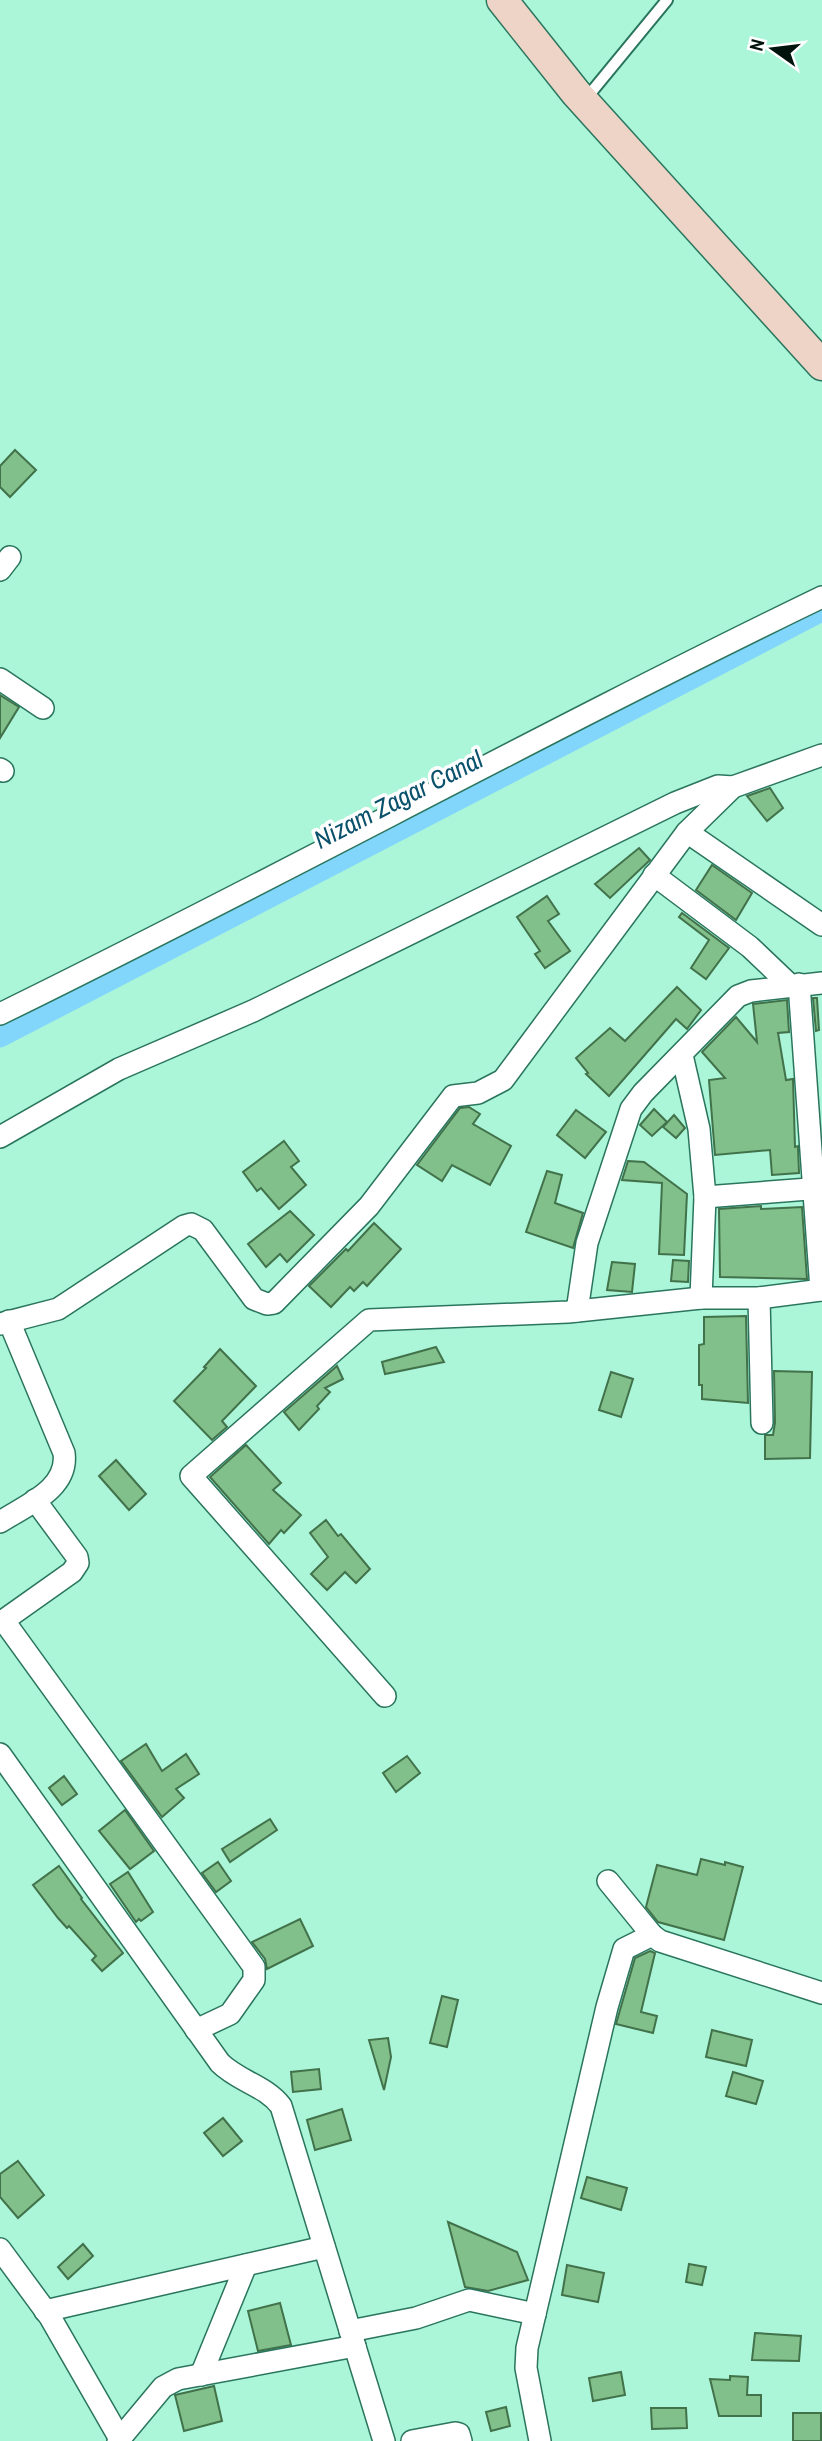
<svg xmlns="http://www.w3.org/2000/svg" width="822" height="2441" font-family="'Archivo Narrow',sans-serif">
<rect width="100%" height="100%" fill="#abf5d9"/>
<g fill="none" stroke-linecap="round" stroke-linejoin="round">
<!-- canal -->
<path stroke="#82d6fb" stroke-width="21" d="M0,1037L822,611"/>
</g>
<!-- building -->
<g fill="#81bf8b" stroke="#41724a" stroke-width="2">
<path d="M15,450L36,470L10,497L0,487V466Z"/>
<path d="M0,695L19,707L0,738Z"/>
<path d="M770,788L783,808L767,821L747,796Z"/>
<path d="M639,848L650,860L610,898L595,884Z"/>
<path d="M712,865L752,893L736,920L696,890Z"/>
<path d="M547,896L559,914L548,921L570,951L545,968L535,954L540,951L517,917Z"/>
<path d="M682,913L729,948L706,979L691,968L709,940L679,917Z"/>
<path d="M677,987L701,1010L687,1029L676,1019L609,1096L586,1074L588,1073L576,1058L610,1028L625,1041Z"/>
<path d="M813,998H817L819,1030L816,1031Z"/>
<path d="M787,1000L789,1032L778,1033L786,1080L793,1079L795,1147L798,1146L799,1173L772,1175L770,1150L715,1155L709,1080L725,1078L702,1052L736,1017L757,1042L753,1004Z"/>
<path d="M469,1107L480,1114L473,1124L511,1146L490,1185L452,1165L442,1181L417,1165L460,1108Z"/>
<path d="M654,1109L667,1122L652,1136L640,1125Z"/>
<path d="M576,1110L606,1132L585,1158L557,1135Z"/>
<path d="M674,1115L685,1128L676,1138L663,1127Z"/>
<path d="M284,1141L299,1161L291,1167L306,1185L279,1209L261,1188L257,1191L243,1172Z"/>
<path d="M628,1161L644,1162L687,1194L684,1255L659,1254L662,1183L622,1180Z"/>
<path d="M547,1171L562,1175L555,1203L583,1213L573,1248L526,1232Z"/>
<path d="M761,1206V1209L802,1207L807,1279L720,1277L719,1209Z"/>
<path d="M290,1211L314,1235L287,1262L280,1254L266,1267L248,1244Z"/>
<path d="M374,1223L401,1249L367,1286L363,1282L354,1291L350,1287L331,1307L309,1286L346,1249L348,1251Z"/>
<path d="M673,1260L689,1261L688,1282L671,1281Z"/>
<path d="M612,1262L635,1264L632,1292L607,1290Z"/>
<path d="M746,1316L748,1403L702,1399V1385H699V1345L704,1344V1317Z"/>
<path d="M436,1347L444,1362L385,1374L382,1362Z"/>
<path d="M220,1349L256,1386L222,1421L227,1427L212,1440L174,1401L206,1368L204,1367Z"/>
<path d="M337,1366L343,1379L325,1388L330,1392L317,1406L319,1409L299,1430L284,1412Z"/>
<path d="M774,1371L812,1372L810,1458L765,1459V1435H773L775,1423Z"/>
<path d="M611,1372L633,1379L621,1417L599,1410Z"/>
<path d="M246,1445L281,1483L273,1490L301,1515L284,1533L281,1530L269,1544L210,1477Z"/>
<path d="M116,1460L146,1494L129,1510L99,1476Z"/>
<path d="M326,1520L338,1536L341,1534L370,1569L356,1583L345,1572L327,1590L311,1574L328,1557L310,1533Z"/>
<path d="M146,1744L162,1771L186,1754L199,1774L176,1789L184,1798L162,1817L121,1761Z"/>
<path d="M407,1756L420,1773L396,1792L383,1773Z"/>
<path d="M64,1776L77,1794L62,1805L49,1788Z"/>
<path d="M125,1810L154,1851L130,1869L99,1831Z"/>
<path d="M270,1819L277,1830L230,1862L222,1849Z"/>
<path d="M701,1859L725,1865V1862L743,1867L724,1940L658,1922L646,1907L657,1865L697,1875Z"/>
<path d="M218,1862L231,1881L216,1892L202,1873Z"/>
<path d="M59,1866L82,1898L81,1899L123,1953L102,1971L92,1960L96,1956L69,1926L67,1928L58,1918L33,1885Z"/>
<path d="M128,1872L153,1912L141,1921L139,1919L136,1922L110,1884Z"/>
<path d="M300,1919L313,1946L267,1969L265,1959L252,1942Z"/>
<path d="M650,1951L655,1953L641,2012L657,2016L653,2033L616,2024L635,1958Z"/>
<path d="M442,1996L458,2000L447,2047L430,2043Z"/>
<path d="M712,2030L752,2040L746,2066L706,2057Z"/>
<path d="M388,2038L391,2057L384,2090L369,2040Z"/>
<path d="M319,2069L321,2089L293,2092L291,2072Z"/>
<path d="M733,2072L763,2081L756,2104L726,2096Z"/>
<path d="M342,2109L351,2140L315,2150L307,2120Z"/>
<path d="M223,2118L242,2141L223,2156L204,2133Z"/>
<path d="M18,2161L44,2195L18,2218L0,2197V2174Z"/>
<path d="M587,2177L627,2188L621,2210L581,2198Z"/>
<path d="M448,2222L517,2252L528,2280L488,2291L465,2287Z"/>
<path d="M83,2244L93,2256L68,2279L58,2267Z"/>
<path d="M689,2264L706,2267L702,2285L686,2282Z"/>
<path d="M567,2265L604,2273L598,2302L562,2295Z"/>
<path d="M280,2303L291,2345L258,2351L248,2311Z"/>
<path d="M755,2333L801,2336L799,2361L752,2360Z"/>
<path d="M621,2372L625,2395L593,2401L589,2378Z"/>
<path d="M730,2376L748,2377L747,2395H761V2416H719L710,2379L730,2380Z"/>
<path d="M214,2386L222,2421L184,2431L175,2395Z"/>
<path d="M506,2407L510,2426L491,2431L486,2412Z"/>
<path d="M651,2408H686L687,2428L652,2429Z"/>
<rect x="793" y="2413" width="28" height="28"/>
</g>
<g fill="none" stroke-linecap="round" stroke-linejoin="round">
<defs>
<path id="lane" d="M584,101L667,0"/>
<g id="street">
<path d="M0,570L10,557"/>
<path d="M0,679L43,708"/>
<path d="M0,769L3,771"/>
<path d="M687,832L822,925"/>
<path d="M654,875L750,947L790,985"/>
<path d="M799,984L821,1290"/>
<path d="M0,1014C276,879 545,731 822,597"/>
<path d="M682,1055L699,1129L705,1197L701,1298"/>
<path d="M0,1137L119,1069L253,1011L675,803L718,786L733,787"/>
<path d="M705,1197L822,1188"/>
<path d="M759,1298L762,1423"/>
<path d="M577,1311L587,1243L631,1109L643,1093L738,996L751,991L822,983"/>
<path d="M0,1324L58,1309L184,1226L191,1224L203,1230L254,1299L267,1304L274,1303L369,1206L453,1096L478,1093L503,1080L687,832L733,787L822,755"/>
<path d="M0,1522C26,1505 69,1489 64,1453L9,1321"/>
<path d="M4,1621L254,1967V1980L230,2014L196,2030"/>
<path d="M0,1623L72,1572L78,1563L77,1557L35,1500"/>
<path d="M385,1696L191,1476L369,1320L568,1312L701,1298H759L822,1290"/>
<path d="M0,1754L220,2063C238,2081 266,2086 281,2106L384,2441"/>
<path d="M608,1881L652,1935L660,1941L822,1993"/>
<path d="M0,2249L50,2317L120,2439"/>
<path d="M45,2311L324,2247"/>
<path d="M350,2331L416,2318L469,2300L535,2314"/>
<path d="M201,2375L246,2265"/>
<path d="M118,2441L163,2387L178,2379L355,2346"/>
<path d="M412,2441L455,2433L459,2434L461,2441"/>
<path d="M540,2441L526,2368L527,2348L607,2007L624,1949L652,1935"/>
</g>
<path id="secondary" d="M502,0L576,93L822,365"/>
</defs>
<!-- lane casing -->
<use href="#lane" stroke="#2a755d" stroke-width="14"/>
<!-- street casing -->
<use href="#street" stroke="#2a755d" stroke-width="24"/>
<!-- secondary casing -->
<use href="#secondary" stroke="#2a755d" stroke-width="33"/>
<!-- lane -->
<use href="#lane" stroke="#fff" stroke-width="10"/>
<!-- street -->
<use href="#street" stroke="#fff" stroke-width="21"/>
<!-- secondary -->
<use href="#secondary" stroke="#eed4c6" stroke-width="30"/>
</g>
<g text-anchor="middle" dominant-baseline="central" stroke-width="7" stroke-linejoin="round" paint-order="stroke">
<!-- water labels -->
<g font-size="26" font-style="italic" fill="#0a516b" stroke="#fff">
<text transform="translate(398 799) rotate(-27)">Nizam Zagar Canal</text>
</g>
</g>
<!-- north arrow -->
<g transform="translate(773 49) rotate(284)" stroke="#ffffff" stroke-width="5" paint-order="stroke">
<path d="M0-5L12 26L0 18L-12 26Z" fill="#00140d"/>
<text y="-10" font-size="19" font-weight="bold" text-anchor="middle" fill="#00140d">N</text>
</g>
</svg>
